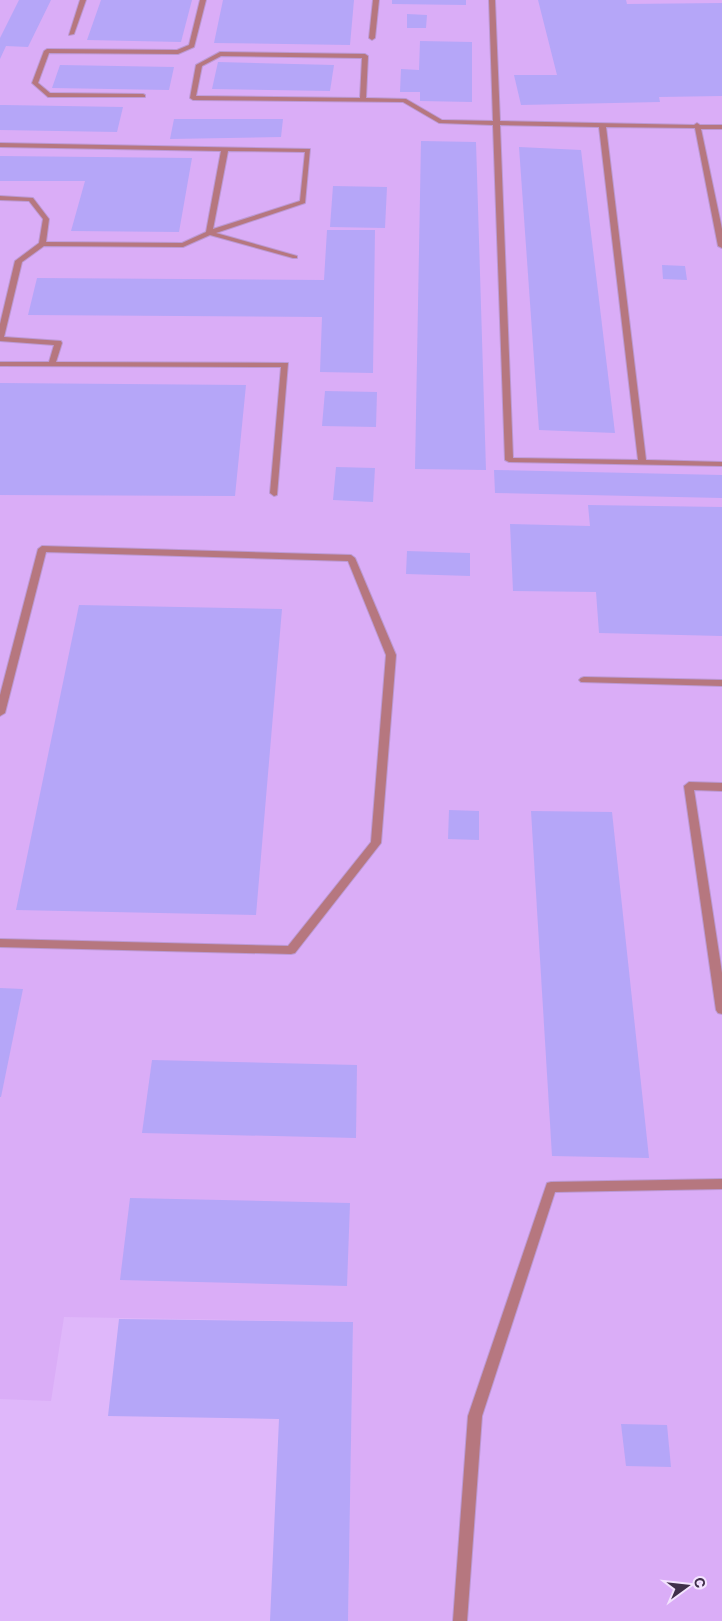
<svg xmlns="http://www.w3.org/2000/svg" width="722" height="1621" font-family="Inter,sans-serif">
<rect width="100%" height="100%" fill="#dfb7fa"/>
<!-- built -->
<path fill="#daadf7" d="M0,0H722V1621H348L353,1322L64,1317L51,1401L0,1399Z"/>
<!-- building -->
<g fill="#b5a6f8">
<path d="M19,0H51L28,47L6,46L0,59V38Z"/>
<path d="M101,0H192L181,42L87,40Z"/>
<path d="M223,0H354L350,45L214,43Z"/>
<path d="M392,0H466V5L392,4Z"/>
<path d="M538,0H626L627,4L722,3V96L659,97L660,102L521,105L514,75H557Z"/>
<path d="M407,14L427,15L426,28H407Z"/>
<path d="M420,41L472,42V102L420,101V92H400L401,69L419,70Z"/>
<path d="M218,62L334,65L330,91L212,89Z"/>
<path d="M60,65L174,67L169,90L52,88Z"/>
<path d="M0,105H4L123,107L117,132L0,130Z"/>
<path d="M174,119H283L281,137L170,139Z"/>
<path d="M421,141L476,142L486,470L415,469Z"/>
<path d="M519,147L581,150L615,433L539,430Z"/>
<path d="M0,156L192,158L179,232L71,231L85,181H0Z"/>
<path d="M333,186L387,187L385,228L330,227Z"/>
<path d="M327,230H375L373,373L320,372L322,317L28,315L37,278L324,280Z"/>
<path d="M662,265L685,266L687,280L663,279Z"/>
<path d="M0,383L246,385L235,496L0,495Z"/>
<path d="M325,391L377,392L376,427L322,426Z"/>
<path d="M336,467L375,468L373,502L333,500Z"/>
<path d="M494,470L722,475V498L495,493Z"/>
<path d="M588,505L722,507V636L599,633L596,592L513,591L510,524L590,526Z"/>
<path d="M407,551L470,553V576L406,574Z"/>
<path d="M79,605L282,609L256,915L16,910Z"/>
<path d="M449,810L479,811V840L448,839Z"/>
<path d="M531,811L612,812L649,1158L552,1156Z"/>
<path d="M0,988L23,989L1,1097H0Z"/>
<path d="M152,1060L357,1065L356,1138L142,1133Z"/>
<path d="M130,1198L350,1203L347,1286L120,1280Z"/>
<path d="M119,1319L353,1322L348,1621H270L279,1419L108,1416Z"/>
<path d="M621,1424L667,1425L671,1467L626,1466Z"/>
</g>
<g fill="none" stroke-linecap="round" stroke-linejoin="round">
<defs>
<g id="lane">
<path d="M80,0H86L74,34L69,35Z"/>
<path d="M200,0H206L194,47L178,54L49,53L38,83L50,93L143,94L145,95V97H48L32,83L44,51L47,49L177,50L189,45Z"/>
<path d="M373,0H379L375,38L372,40L369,38Z"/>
<path d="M489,0H495L500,121L694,125L697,123L700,125H722V129H701L722,229V248L718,246L695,128L606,127L646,460L722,462V466L509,462L505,460L493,125L439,123L403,102L193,100L190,98L196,65L220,52L365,54L368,56L366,98L406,99L442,120L493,121ZM221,56L362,58L360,98L196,96L202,66ZM500,125L599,127L638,460L513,458Z"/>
<path d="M0,143L310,149L305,203L216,233L297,256V258H293L210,235L183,247L44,246L22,262L4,337L61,341L62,343L56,362L288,363L277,495L274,496L270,493L281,367L0,366V362H49L54,345L0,341V324L15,261L39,243L43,219L29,201L0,200V196L33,198L49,219L46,242L182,243L206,232L221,151L0,147ZM228,151L305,152L300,201L213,229Z"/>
<path d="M42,546L351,555L355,558L396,655L381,843L295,953L291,954L0,947V939L288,946L371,842L386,655L348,561L46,552L5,713L0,716V695L38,549Z"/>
<path d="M584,677L722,680V686L581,682L579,680L581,678Z"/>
<path d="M689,782L722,783V791L694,790L722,973V1014L718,1013L716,1010L684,786Z"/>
<path d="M722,1179V1189L555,1192L482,1416L467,1621H453L468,1416L547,1183L551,1182Z"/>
</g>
</defs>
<!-- lane casing -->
<use href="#lane" stroke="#bc99d3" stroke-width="2"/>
<!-- lane -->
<use href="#lane" fill="#b6777f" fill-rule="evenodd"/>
</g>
<!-- north arrow -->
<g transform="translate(687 1586) rotate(75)" stroke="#f3e3fe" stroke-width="4" paint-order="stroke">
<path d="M0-4L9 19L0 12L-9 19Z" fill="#402f4a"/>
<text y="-8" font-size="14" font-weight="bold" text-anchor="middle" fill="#402f4a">С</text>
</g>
</svg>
